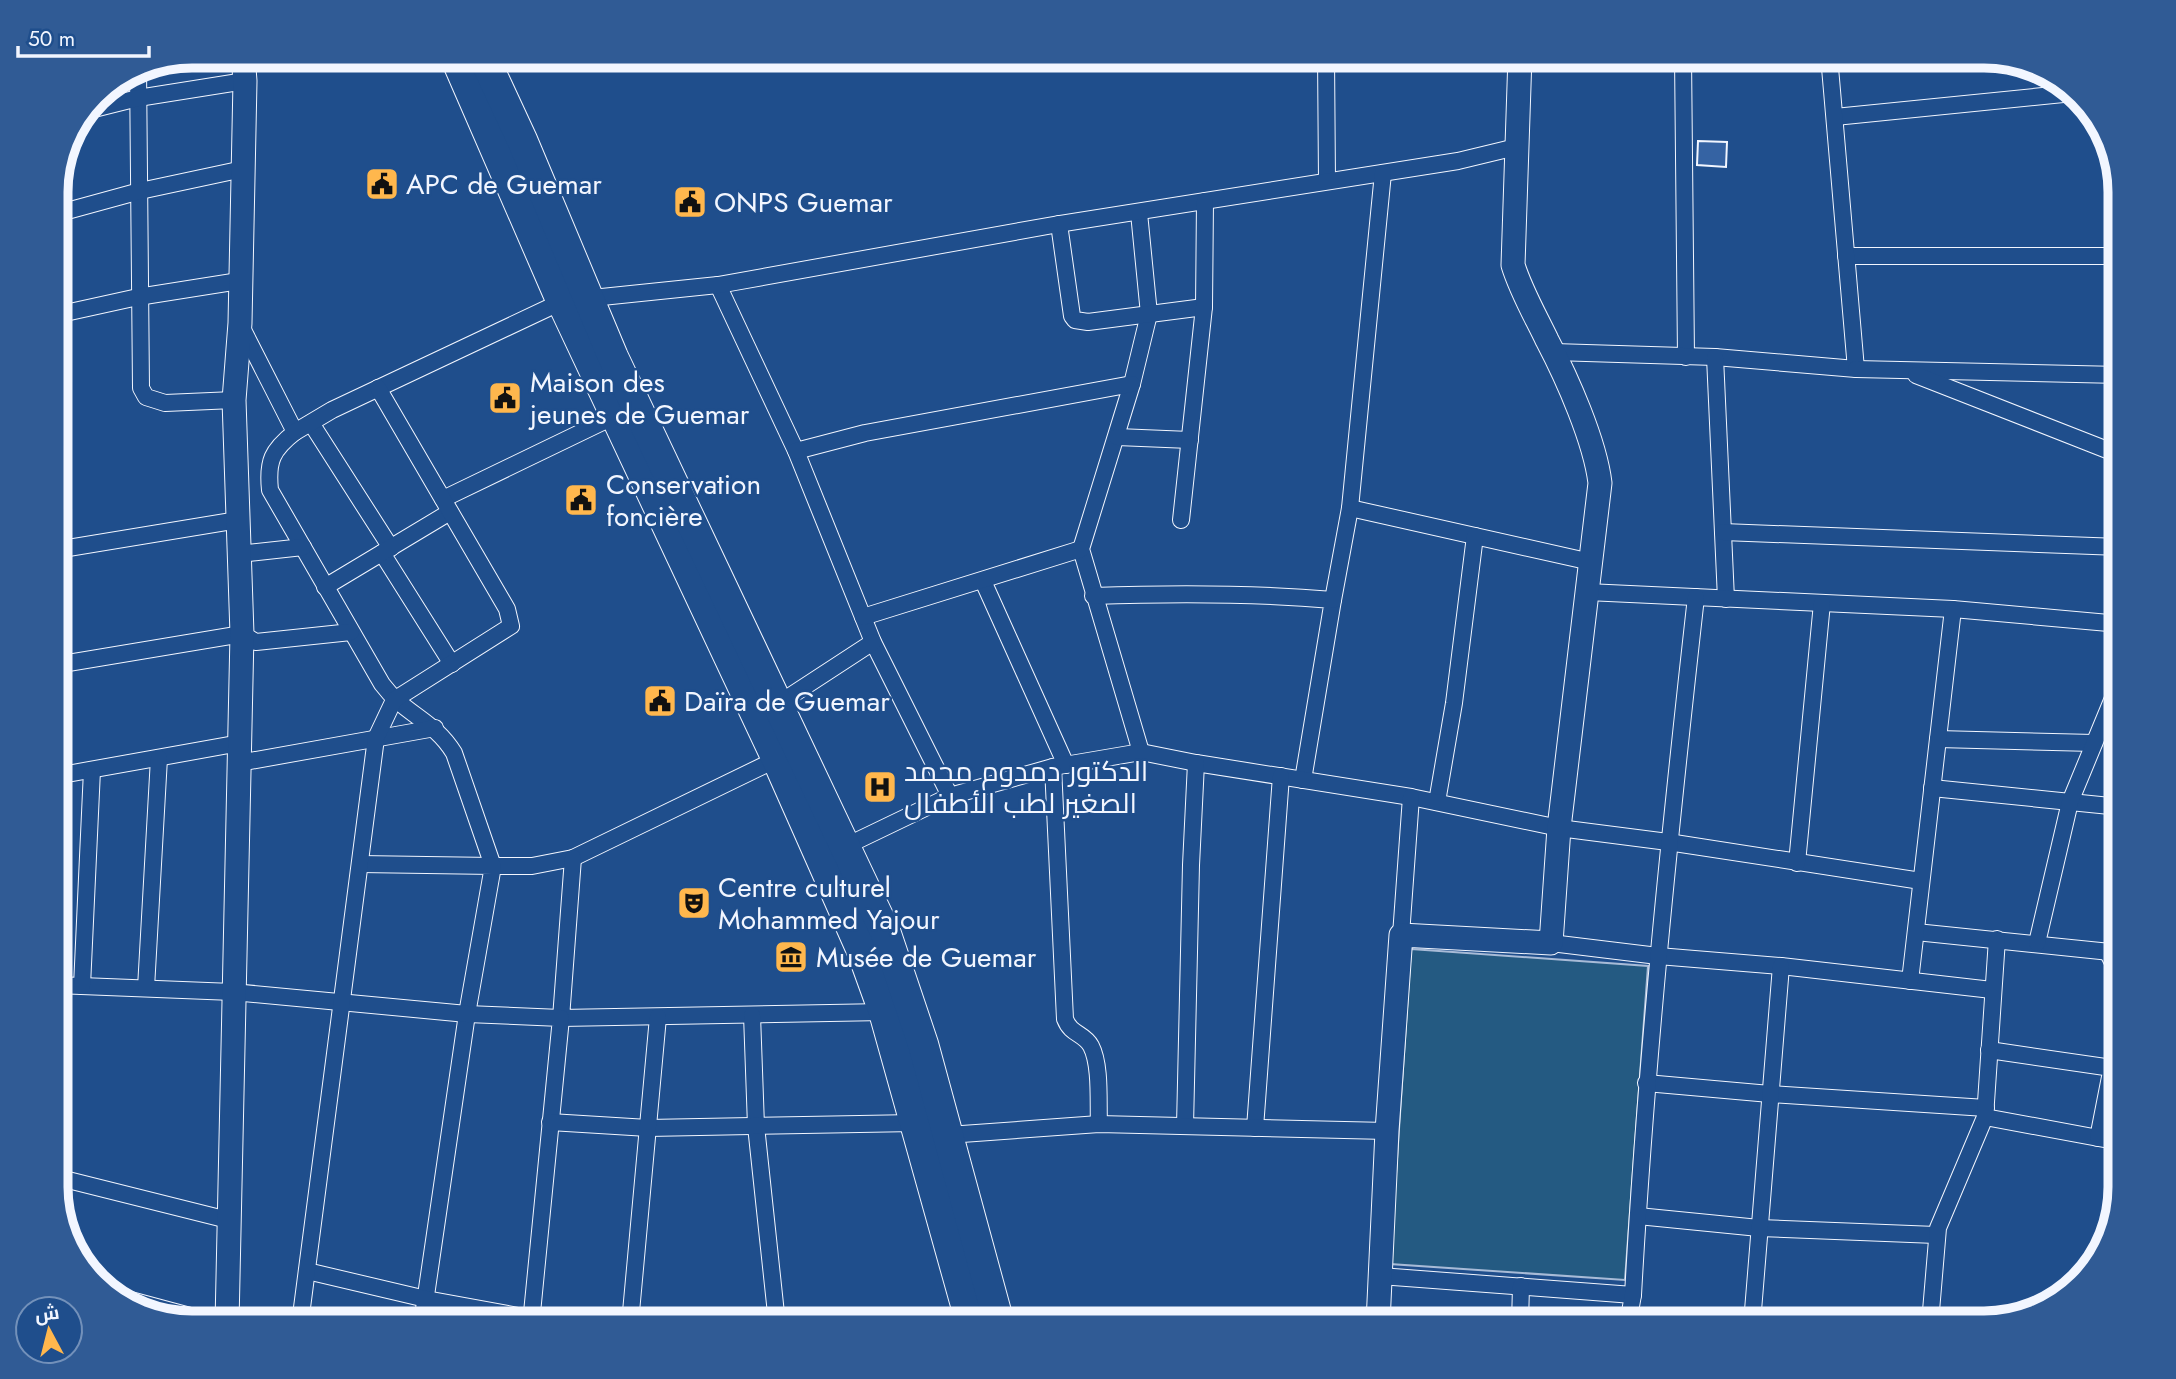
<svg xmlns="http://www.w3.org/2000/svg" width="2176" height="1379" font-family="Jost,Cairo,sans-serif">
<rect width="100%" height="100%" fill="#1f4e8c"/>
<!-- green -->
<path fill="#245a82" stroke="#a8bbd7" stroke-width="2" d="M1411,949L1648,966L1625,1280L1390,1264Z"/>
<!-- building -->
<path fill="#3563a3" stroke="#f2f6ff" stroke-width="2" d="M1698,141L1727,142L1726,167L1697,165Z"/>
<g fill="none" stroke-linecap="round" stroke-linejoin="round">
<defs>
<g id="street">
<path d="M1326,56L1327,181"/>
<path d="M1683,56L1686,357"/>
<path d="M138,68L141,388L146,397L165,403L234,400"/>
<path d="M86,111L138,98L245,81"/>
<path d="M1835,117L2073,93"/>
<path d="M1139,213L1149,314L1132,384L1081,549L1141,752"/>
<path d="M56,214L140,191L243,169"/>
<path d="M1059,224L1072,316L1075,320L1088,322L1204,307"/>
<path d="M1846,256H2120"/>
<path d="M718,285L796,451L873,642L950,796"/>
<path d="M56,315L138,297L239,281"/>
<path d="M241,326L295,432C272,450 267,461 270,490L382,684C404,714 434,720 454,753L493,866H532L573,858L777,759"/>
<path d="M1554,352L1715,357L1856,369L1829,56"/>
<path d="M1715,357L1726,599"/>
<path d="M1856,369L2120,375"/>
<path d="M1916,375L2120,455"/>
<path d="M311,423L391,548"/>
<path d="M295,432L332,410L563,301L718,285L1059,224L1458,161L1516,147"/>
<path d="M1117,437L1190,440"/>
<path d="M796,451L865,433L1132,384"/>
<path d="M443,499L617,415"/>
<path d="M1350,508L1591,562"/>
<path d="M1181,520L1204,307L1205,201"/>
<path d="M1723,532L2120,547"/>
<path d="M56,550L238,520"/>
<path d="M382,553L452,664"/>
<path d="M239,554L303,547"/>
<path d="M983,581L1066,765"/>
<path d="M325,587L450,512"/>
<path d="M1587,592L1953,609L2120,624"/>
<path d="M1093,596C1173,593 1253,593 1333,600L1303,780"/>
<path d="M1333,600L1350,508L1383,173"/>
<path d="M863,617L1081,549"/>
<path d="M56,665L242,634L256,642L351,632"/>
<path d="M778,704L873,642"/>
<path d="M1938,739L2094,743"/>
<path d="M239,763L435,728"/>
<path d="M1053,767L1065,1019C1071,1035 1084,1033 1091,1046C1101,1065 1098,1103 1099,1124"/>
<path d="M56,776L240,743"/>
<path d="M1932,788L2120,807"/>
<path d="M1437,802L1454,703L1475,536"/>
<path d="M844,847L950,796L1053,767L1141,752L1196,763L1411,797L1559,828L1668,842L1921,881"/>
<path d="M573,858L561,1018L884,1012"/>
<path d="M1797,863L1822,603"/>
<path d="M360,864L493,866L467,1014L422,1323"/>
<path d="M1916,932L2120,953"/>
<path d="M1401,935L1411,797"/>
<path d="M1551,943L1658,956L1781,966L1992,990"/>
<path d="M2037,943L2070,802L2120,681"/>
<path d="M2107,951L2120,977"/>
<path d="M1910,981L1953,609"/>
<path d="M56,985L233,992L467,1014L561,1018L531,1323"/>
<path d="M82,986L92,770"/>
<path d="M146,988L159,758"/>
<path d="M752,1015L756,1126L777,1323"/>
<path d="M1989,1050L2112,1068"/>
<path d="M1646,1083L1770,1094L1986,1108"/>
<path d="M1985,1117L2120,1142"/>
<path d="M550,1122L648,1128L915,1123"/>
<path d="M1185,1126L1191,865L1196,763"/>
<path d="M1255,1128L1281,776"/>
<path d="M948,1135L1099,1124L1387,1131"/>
<path d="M2098,1138L2120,1026"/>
<path d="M56,1177L228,1220"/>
<path d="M1638,1216L1759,1228L1936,1235"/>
<path d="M307,1271L426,1299L556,1323"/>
<path d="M1380,1276L1633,1295"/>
<path d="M112,1295L216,1323"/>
<path d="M1629,1318L1713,1323"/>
<path d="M300,1323L376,738L394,700L511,626L507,609L378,388"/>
<path d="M630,1323L658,1017"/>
<path d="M1266,1323L1379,1315"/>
<path d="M1520,1323L1521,1286"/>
<path d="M1628,1323L1633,1295C1646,1061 1670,829 1696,597"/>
<path d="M1752,1323L1781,966"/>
<path d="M1930,1323L1938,1228L1985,1117L1997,939"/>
</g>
<g id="secondary">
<path d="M227,1323L242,634L234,400L240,323L245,81L243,56"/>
<path d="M1378,1323L1387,1131L1401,935L1551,943L1559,828L1600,483C1595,441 1567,378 1547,340C1535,315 1521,291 1513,265L1520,56"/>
</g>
<g id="highway">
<path d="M455,56L558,293L777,759L862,951L884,1012L971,1323"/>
<path d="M483,56L522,140L613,357L885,931L923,1044L999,1323"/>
</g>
</defs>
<!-- street casing -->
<use href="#street" stroke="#f2f6ff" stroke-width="18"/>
<!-- secondary casing -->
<use href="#secondary" stroke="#f2f6ff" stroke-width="25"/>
<!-- highway casing -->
<use href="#highway" stroke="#f2f6ff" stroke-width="32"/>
<!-- street -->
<use href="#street" stroke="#1f4e8c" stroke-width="16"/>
<!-- secondary -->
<use href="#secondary" stroke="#1f4e8c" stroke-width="23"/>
<!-- highway -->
<use href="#highway" stroke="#1f4e8c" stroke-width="30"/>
</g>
<!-- icons -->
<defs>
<symbol id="civic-square" viewBox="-11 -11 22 22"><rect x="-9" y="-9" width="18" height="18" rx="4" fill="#ffb74d" stroke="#1f4e8c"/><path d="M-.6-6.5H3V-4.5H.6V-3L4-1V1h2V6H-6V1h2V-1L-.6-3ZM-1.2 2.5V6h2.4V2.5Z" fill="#111"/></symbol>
<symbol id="hospital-square" viewBox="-11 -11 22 22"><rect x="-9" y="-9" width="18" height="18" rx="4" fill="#ffb74d" stroke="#1f4e8c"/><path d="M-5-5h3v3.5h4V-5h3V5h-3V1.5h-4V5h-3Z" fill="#111"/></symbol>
<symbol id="theatre-square" viewBox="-11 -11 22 22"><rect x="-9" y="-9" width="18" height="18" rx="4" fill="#ffb74d" stroke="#1f4e8c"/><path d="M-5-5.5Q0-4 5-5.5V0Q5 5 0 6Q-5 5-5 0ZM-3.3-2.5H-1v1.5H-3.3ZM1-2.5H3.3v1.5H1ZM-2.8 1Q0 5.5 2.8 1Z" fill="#111"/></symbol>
<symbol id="museum-square" viewBox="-11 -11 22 22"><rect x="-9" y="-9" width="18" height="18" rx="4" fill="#ffb74d" stroke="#1f4e8c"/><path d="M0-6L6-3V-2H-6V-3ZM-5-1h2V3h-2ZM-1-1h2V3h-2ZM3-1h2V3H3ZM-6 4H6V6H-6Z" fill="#111"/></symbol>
</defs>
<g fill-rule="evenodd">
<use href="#civic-square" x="363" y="165" width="38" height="38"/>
<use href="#civic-square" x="671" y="183" width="38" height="38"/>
<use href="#civic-square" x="486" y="379" width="38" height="38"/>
<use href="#civic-square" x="562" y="481" width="38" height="38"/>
<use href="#civic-square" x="641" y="682" width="38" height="38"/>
<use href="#hospital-square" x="861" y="768" width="38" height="38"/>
<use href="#theatre-square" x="675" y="884" width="38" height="38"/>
<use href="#museum-square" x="772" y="938" width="38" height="38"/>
</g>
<g text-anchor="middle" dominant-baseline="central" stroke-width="5" stroke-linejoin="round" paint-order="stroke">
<!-- poi labels -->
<g font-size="28" fill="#f2f6ff" stroke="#1f4e8c" text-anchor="start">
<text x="406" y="184">APC de Guemar</text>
<text x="714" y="202">ONPS Guemar</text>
<text x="530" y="382">Maison des<tspan x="530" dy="32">jeunes de Guemar</tspan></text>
<text x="606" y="484">Conservation<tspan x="606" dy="32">foncière</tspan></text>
<text x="684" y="701">Daïra de Guemar</text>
<text x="904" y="771">الدكتور دمدوم محمد<tspan x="904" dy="32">الصغير لطب الأطفال</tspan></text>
<text x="718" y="887">Centre culturel<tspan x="718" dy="32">Mohammed Yajour</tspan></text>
<text x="816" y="957">Musée de Guemar</text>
</g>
</g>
<!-- crop -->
<path d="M0 0H2176V1379H0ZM192 68H1984A124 124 0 0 1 2108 192V1187A124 124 0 0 1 1984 1311H192A124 124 0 0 1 68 1187V192A124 124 0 0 1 192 68Z" fill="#305b95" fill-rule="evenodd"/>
<path fill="none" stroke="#f2f6ff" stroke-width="9" d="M192 68H1984A124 124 0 0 1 2108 192V1187A124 124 0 0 1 1984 1311H192A124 124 0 0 1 68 1187V192A124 124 0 0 1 192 68Z"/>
<!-- north arrow -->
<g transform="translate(49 1330) rotate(353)"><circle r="33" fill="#1f4e8c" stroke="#7391ba" stroke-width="2"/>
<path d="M0-5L12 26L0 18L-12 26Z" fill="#ffb74d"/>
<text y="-10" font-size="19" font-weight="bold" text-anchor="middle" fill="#f2f6ff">ش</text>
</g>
<!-- scale -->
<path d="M18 46v10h131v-10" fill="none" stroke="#f2f6ff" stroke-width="3.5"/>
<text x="28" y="46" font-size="21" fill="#f2f6ff" stroke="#1f4e8c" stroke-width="5" paint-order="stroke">50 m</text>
</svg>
